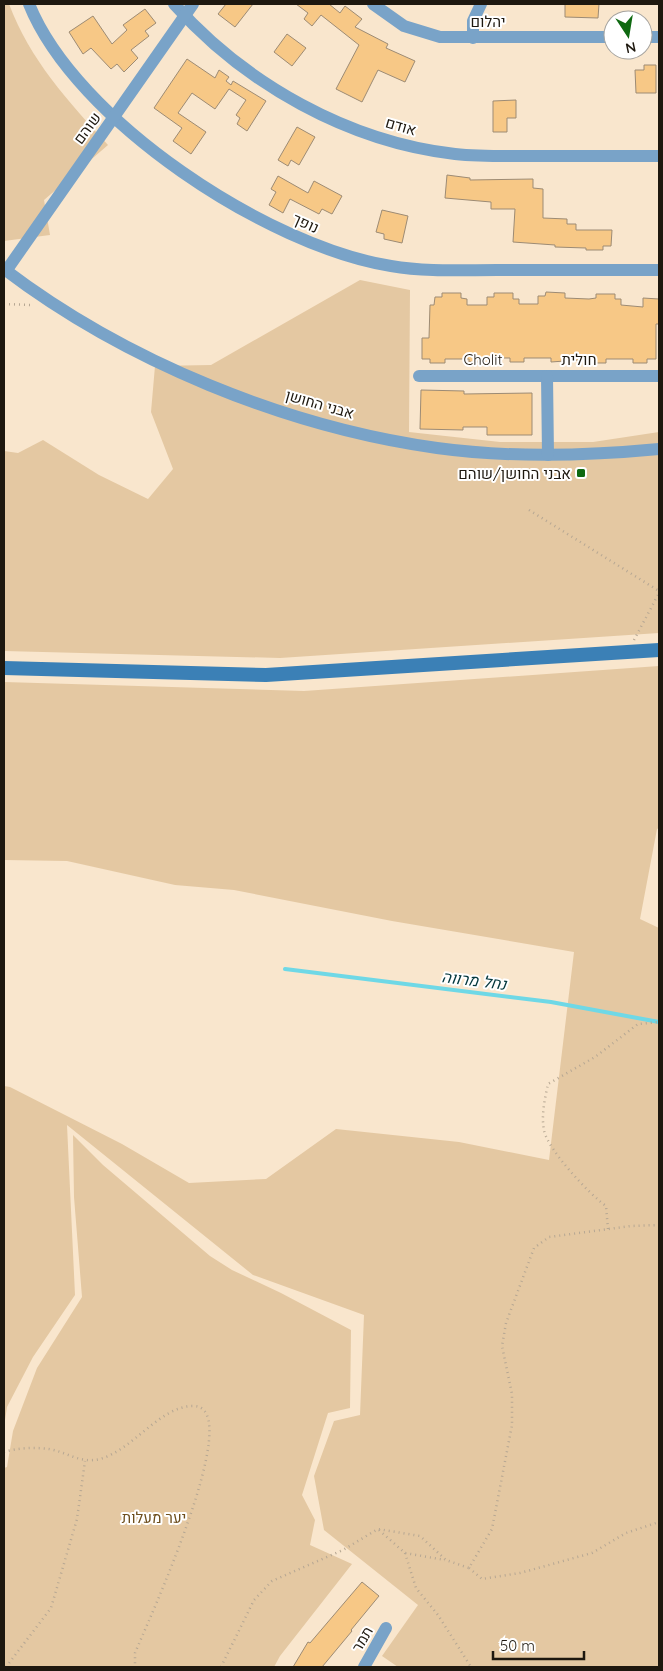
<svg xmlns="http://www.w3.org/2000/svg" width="663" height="1671" font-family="Quicksand,Heebo,sans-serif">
<rect width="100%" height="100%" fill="#f9e6cd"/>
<!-- green -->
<g fill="#e4c8a2">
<path d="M4,4H9C30,60 68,101 108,145L44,200L50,235L4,241Z"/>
<path d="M360,280L410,290L409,432L500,442H593L659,432V633L280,658L4,651V451L18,453L43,440L99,475L148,499L173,469L151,412L155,366L211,365Z"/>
<path d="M659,666V828L657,829L640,919L659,928V1667H398L382,1656L418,1605L324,1530L314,1476L334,1421L360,1415L364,1315L253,1275L67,1125L75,1295L33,1357L7,1407L4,1427V1086L10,1087L122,1144L189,1183L266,1179L336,1129L459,1142L549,1160L574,952L392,921L234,890L175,885L67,861L4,860V682L304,691Z"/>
<path d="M73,1135L103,1165L210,1256L232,1270L281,1293L351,1330L350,1408L328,1413L302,1495L315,1520L310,1545L352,1564L280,1656L274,1667H4V1468L7,1467L13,1431L37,1368L82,1297L74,1197Z"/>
</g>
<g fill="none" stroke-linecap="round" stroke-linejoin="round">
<!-- stream -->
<path stroke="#6fd8e6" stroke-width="4" d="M285,969L551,1002L659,1022"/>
</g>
<!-- building -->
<g fill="#f7c886" stroke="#9d8b74">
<path d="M226,4H253L235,27L218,14Z"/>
<path d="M296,4H329L340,13L345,6L362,19L355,27L388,44L386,48L415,61L405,82L378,70L362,102L336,89L359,45L321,15L312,26L304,19L308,13Z"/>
<path d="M565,4H599L598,18L565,17Z"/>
<path d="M145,9L156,23L145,31L149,36L131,50L138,58L124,72L117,64L111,69L91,48L83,54L69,32L93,16L112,44L127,30L123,25Z"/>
<path d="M287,34L306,48L292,66L274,52Z"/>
<path d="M187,59L215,78L219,70L229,77L226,81L231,85L233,81L266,101L247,131L237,124L240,118L236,115L246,100L229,89L215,109L192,93L178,113L206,132L191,154L173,141L182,128L154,108Z"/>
<path d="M644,65H656V93H636L635,70H644Z"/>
<path d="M516,100V118H507V132H493V101Z"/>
<path d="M297,127L315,137L299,165L291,160L288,166L278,160Z"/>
<path d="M447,175L470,178V180L533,179V188L543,189V218L567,219V224H576V230H612L611,246H603V250H586V248L555,247V245L513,242L515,209H491V202L445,198Z"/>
<path d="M278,176L308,193L314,181L342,196L332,214L322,209L319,214L290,199L283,213L269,205L276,192L271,189Z"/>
<path d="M382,210L408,216L402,243L384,239V234L376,232Z"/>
<path d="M546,292L565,293V298L589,299L596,298V294H615V299H621V305L643,307V298L659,299V324H656V359H647V363H633V359H606V363H592V359L551,362V358H524V362H510V358H483V362H469V359H445V363H430V359H422V338H429L430,305H434L435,297H442V293H461V298L467,299V305H487V297H494V293H513V299H519V304H538V296H545Z"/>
<path d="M421,390L464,391V394L532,393V435H487V427H463V430L420,429Z"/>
<path d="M362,1582L379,1596L351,1630L352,1631L322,1667H293L308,1642L310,1643Z"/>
</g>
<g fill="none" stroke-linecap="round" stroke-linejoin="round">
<!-- path -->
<g stroke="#b6a793" stroke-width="2.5" stroke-dasharray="1 4" stroke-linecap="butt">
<path d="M4,304L32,305"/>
<path d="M529,510L659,591"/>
<path d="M634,640L659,593"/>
<path d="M608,1229L606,1206C590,1195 547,1149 544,1130C541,1115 545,1098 548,1084L595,1057L638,1024L659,1022"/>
<path d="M4,1452C17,1448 35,1447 49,1449C67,1452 80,1464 100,1459C133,1450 160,1406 193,1406C249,1405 145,1628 135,1653V1667"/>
<path d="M379,1530L405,1553L445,1560"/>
<path d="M405,1553L416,1588L438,1615L471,1667"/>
<path d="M469,1568L482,1579L520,1573L592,1553L626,1533L659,1522"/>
<path d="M6,1667L51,1608L77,1519L85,1461"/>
<path d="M221,1667L254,1600L272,1581L343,1550L378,1529L420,1536L446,1560L469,1568L492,1529L512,1425V1394L502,1346L506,1323L534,1248L549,1237L631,1226L659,1225"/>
</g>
<!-- minor -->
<g stroke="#79a3c8" stroke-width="12">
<path d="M29,4C76,121 269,247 391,266C426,272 461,270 497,270C551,270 605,270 659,270"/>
<path d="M174,4C245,84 349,142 455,154C483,157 511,156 538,156C579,156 619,156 659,156"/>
<path d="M373,4L404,26L440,37H613"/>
<path d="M643,37H659"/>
<path d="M473,38V21L481,4"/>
<path d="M4,269C125,361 286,427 437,448C510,458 585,456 659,449"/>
<path d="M6,271L193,4"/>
<path d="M419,376H659"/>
<path d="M547,376L548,455"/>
<path d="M364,1667L386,1628"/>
</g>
<!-- secondary -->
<path stroke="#3b80b6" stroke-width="14" d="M4,668L266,675L659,650"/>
</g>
<!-- markers -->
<rect fill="#0f6911" stroke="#fff" stroke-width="2" x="576" y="468" width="10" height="10" rx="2.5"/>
<g text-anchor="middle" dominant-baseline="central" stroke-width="4" stroke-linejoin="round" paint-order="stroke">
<!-- street labels -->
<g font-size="15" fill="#1e180f" stroke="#fff">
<text x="488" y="21">יהלום</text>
<text transform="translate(401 126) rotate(16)">אודם</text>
<text transform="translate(87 128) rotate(-54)">שוהם</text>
<text transform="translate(306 223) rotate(24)">נופך</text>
<text x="483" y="359">Cholit</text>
<text x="579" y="359">חולית</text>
<text transform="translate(320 404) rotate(16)">אבני החושן</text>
<text transform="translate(362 1639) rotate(-60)">תמר</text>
</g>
<!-- poi labels -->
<g font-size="15" fill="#1e180f" stroke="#fff" text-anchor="end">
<text x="571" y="473">אבני החושן/שוהם</text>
</g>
<!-- park labels -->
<g font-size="15" fill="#6d4e1d" stroke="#fff">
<text x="154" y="1517">יער מעלות</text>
</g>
<!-- water labels -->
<g font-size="16" font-style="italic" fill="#03373d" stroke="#fff">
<text transform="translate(474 980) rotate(7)">נחל מרווה</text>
</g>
</g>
<!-- border -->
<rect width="663" height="1671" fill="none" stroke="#1e180f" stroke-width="10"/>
<!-- north arrow -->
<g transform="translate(628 35) rotate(168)"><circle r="24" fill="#ffffff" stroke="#a5a39f"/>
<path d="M0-4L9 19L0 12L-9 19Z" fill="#0f6911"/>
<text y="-8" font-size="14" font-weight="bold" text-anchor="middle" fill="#1e180f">N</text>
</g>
<!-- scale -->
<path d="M493 1651v8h91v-8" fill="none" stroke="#1e180f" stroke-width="2.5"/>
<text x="500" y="1651" font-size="15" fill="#1e180f" stroke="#ffffff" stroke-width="4" paint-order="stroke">50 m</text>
</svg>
